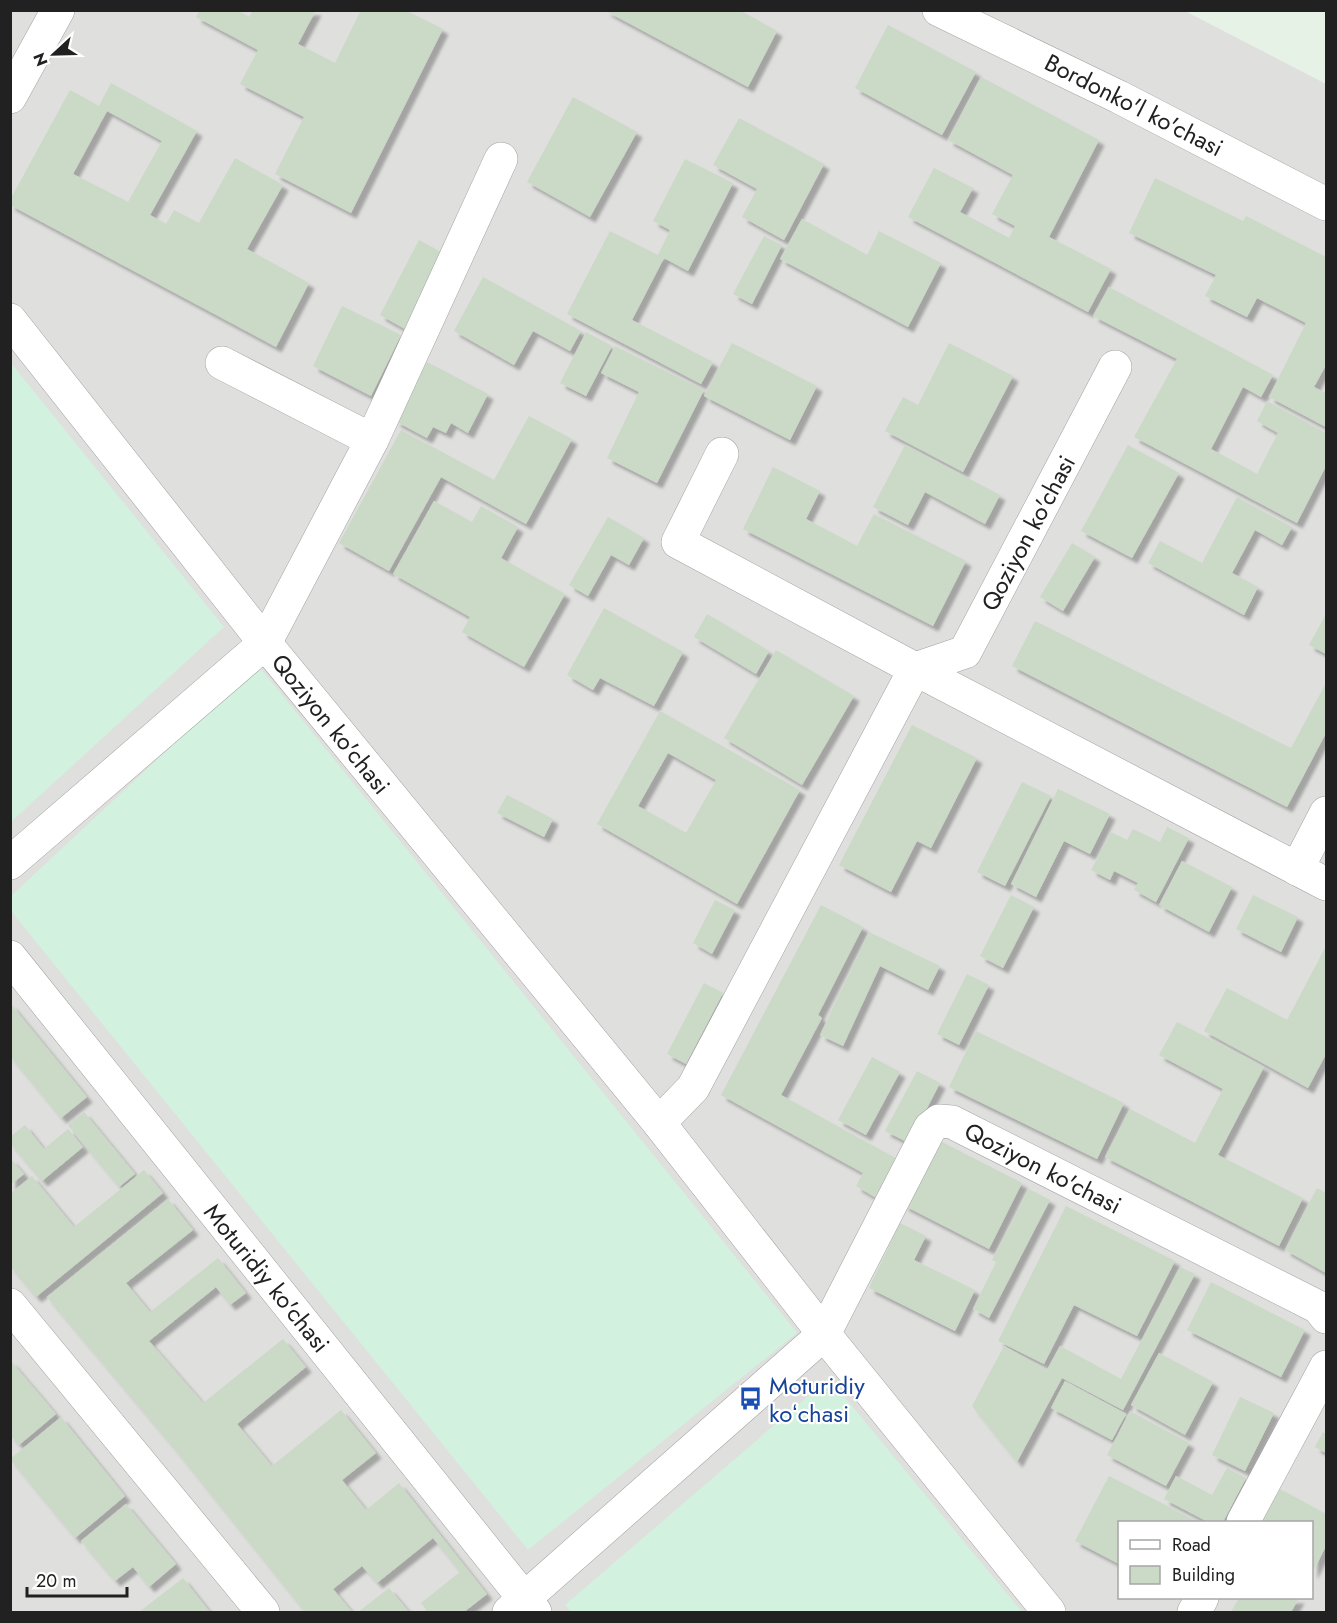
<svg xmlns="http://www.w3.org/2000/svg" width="1337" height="1623" font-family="Jost,sans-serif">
<defs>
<filter id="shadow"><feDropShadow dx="5.5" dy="5.5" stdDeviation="1.5" flood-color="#0004"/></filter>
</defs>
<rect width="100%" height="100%" fill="#e7f2e7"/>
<!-- residential -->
<path fill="#dfdfde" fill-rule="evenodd" d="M11,11H1185L1326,84V1612H11ZM1120,1522H1312V1598H1120Z"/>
<!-- farmland -->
<g fill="#d2f1df">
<path d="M11,363L224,627L11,822Z"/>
<path d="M258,665L797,1333L528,1550L11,911V896Z"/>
<path d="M829,1378L1022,1612H571L565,1605Z"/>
</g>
<!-- building -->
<g fill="#cbd9c7" fill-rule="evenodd" filter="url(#shadow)">
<path d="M200,10H237L249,17L253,10H316L298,44L335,63L361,10H405L443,29L351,213L275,174L304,117L240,84L258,50L196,17Z"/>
<path d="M604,10H739L777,31L748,87Z"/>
<path d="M888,25L976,72L942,135L855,88Z"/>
<path d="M981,77L1099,140L1049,237L1111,269L1088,312L908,217L934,168L973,188L960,212L1009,238L1015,226L992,214L1013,175L948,140Z"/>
<path d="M111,83L197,131L150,215L166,224L174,210L199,223L235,158L283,185L247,249L309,283L276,347L10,205V200L70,90L99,106ZM107,111L162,141L128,202L73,174Z"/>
<path d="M573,97L637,132L590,217L527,182Z"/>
<path d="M739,118L824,164L784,240L742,217L757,189L713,165Z"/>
<path d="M685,159L733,183L688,271L664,258L632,320L713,362L701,384L567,314L610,231L658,255L670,230L653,221Z"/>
<path d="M1155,178L1243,221L1246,216L1326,257V365L1314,387L1326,393V427L1269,397L1306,323L1257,298L1247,317L1205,296L1216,275L1129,233Z"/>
<path d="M802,219L867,255L879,231L941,263L908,327L780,259Z"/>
<path d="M764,236L782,245L752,304L733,294Z"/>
<path d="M419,240L444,254L405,329L380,315Z"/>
<path d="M483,277L581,331L570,351L533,331L514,365L454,331Z"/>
<path d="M1109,287L1273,375L1261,397L1243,387L1211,449L1257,474L1278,433L1257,421L1267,401L1326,433V466L1297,523L1134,437L1177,359L1093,316Z"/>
<path d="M342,306L401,335L371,396L313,366Z"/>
<path d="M586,332L612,346L586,396L560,383Z"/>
<path d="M732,343L817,386L790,440L704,396Z"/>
<path d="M949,343L1013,376L963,472L885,431L903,397L918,405Z"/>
<path d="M615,346L704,390L657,483L607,458L639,392L601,373Z"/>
<path d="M427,362L488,394L468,433L451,423L446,433L433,427L427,438L395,421Z"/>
<path d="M529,416L572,439L526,524L441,477L389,571L339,543L401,430L494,480Z"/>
<path d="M905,445L1000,495L985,524L925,492L908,525L873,507Z"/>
<path d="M1128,445L1179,473L1132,558L1081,531Z"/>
<path d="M773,467L820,491L806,519L857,546L874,514L966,561L933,626L743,529Z"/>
<path d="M1237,497L1292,527L1282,545L1255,530L1232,573L1258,587L1244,615L1148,563L1160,541L1202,563Z"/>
<path d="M434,501L472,522L481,506L518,527L501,558L565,594L524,667L462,632L470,617L393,574Z"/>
<path d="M608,517L644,538L629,565L611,555L588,596L569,585Z"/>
<path d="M1072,543L1095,557L1063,611L1040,597Z"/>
<path d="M604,608L683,652L654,706L600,678L593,690L567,675Z"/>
<path d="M707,614L769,651L756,674L694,637Z"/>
<path d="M1326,614V654L1309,645Z"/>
<path d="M1035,621L1291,748L1326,683V733L1287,807L1012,666Z"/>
<path d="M776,650L854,696L802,785L724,738Z"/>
<path d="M660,711L800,790L737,904L597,824ZM668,753L716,780L686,833L638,806Z"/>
<path d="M912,725L977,758L931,848L917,841L891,892L839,865Z"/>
<path d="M1022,782L1051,796L1005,886L977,872Z"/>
<path d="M1058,789L1110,814L1090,854L1064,841L1036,897L1011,884Z"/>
<path d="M507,795L553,819L544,837L497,813Z"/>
<path d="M1167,827L1189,838L1156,902L1134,890L1138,883L1114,871L1110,880L1091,870L1111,832L1127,840L1133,829L1160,842Z"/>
<path d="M1182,861L1232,887L1209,932L1159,905Z"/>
<path d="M1011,895L1034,907L1003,968L980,956Z"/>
<path d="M1253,895L1298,917L1281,952L1236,929Z"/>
<path d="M715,900L735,910L712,954L693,943Z"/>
<path d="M821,905L863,927L818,1015L822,1018L781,1095L899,1160L878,1199L856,1186L863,1173L721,1095Z"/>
<path d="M869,932L940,966L928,990L880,966L843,1046L820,1035Z"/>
<path d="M1326,946V1054L1308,1088L1204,1031L1227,988L1287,1020Z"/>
<path d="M967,974L989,985L959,1045L937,1034Z"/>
<path d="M704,983L723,993L686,1064L667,1054Z"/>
<path d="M10,1003L87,1097L61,1118L10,1056Z"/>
<path d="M1177,1022L1264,1067L1218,1155L1303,1198L1279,1246L1105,1157L1130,1109L1195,1143L1223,1089L1159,1055Z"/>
<path d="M976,1031L1124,1103L1097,1159L949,1087Z"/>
<path d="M872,1057L900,1072L866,1135L838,1120Z"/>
<path d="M917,1071L940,1083L909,1143L885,1131Z"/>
<path d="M84,1112L135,1174L119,1187L68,1125Z"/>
<path d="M25,1125L44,1149L68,1129L83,1147L42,1181L10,1143V1137Z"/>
<path d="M936,1139L1022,1183L989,1249L903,1205Z"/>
<path d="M10,1158L24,1174L10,1185Z"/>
<path d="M144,1170L163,1193L36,1297L10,1266V1194L32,1176L74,1227Z"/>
<path d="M1317,1188L1326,1193V1273L1285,1250Z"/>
<path d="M1029,1189L1050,1200L989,1318L973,1309L996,1262L992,1260Z"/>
<path d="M168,1199L193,1230L126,1283L150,1312L218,1258L246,1293L230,1305L216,1287L149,1341L203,1403L283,1339L306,1367L237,1424L272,1466L341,1410L376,1453L342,1480L366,1510L399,1483L487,1594L464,1612H428L421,1603L460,1572L433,1538L377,1583L362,1566L333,1589L352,1612H305L173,1447L47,1297Z"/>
<path d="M1066,1206L1175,1261L1137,1336L1074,1305L1044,1364L998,1341Z"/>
<path d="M900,1223L926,1236L914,1260L975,1290L955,1331L869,1288Z"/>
<path d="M1180,1267L1195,1274L1123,1410L1062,1378L1017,1462L972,1406L1004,1346L1047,1370L1060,1346L1121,1379Z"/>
<path d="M1211,1282L1305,1330L1281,1377L1187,1330Z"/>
<path d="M1159,1353L1213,1382L1185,1435L1131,1405Z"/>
<path d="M10,1360L56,1414L19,1445L10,1435Z"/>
<path d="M1065,1381L1126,1414L1112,1440L1051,1408Z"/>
<path d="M1240,1397L1274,1413L1245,1471L1212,1455Z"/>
<path d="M1130,1411L1189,1443L1166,1486L1107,1455Z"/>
<path d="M61,1417L125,1496L75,1538L10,1459Z"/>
<path d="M1323,1432L1326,1434V1453L1315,1447Z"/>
<path d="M1227,1468L1246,1478L1223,1522H1208L1164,1499L1176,1476L1212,1495Z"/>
<path d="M1109,1476L1198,1522H1119V1564L1075,1541Z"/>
<path d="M1280,1489L1326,1514V1546L1312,1574V1522H1262Z"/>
<path d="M126,1504L176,1564L149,1587L133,1567L115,1581L81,1541Z"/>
<path d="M183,1578L210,1612H139Z"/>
<path d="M389,1588L409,1612H358Z"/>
<path d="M1239,1598H1299L1291,1612H1231Z"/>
</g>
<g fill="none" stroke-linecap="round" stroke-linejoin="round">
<defs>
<g id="minor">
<path d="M939,10L1119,97L1326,204"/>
<path d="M10,97L58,10"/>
<path d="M10,320L265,643L659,1123L824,1334L1049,1612"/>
<path d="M222,363L372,440"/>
<path d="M722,454L678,542L915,669L1326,884"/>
<path d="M10,863L265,643L372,440L501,159"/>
<path d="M1297,869L1326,813"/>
<path d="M10,957L535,1612"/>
<path d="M659,1123L693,1088L915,669L965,652L1115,367"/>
<path d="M10,1305L263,1612"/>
<path d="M1243,1522L1326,1367"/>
<path d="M509,1612L824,1334L930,1128L939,1121L952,1122L1318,1307L1326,1317"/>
<path d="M1194,1612L1202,1598"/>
</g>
</defs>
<!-- minor casing -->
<use href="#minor" stroke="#a2a2a2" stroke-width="34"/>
<!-- minor -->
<use href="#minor" stroke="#fff" stroke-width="33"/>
</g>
<!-- icons -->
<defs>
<symbol id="bus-bare" viewBox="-9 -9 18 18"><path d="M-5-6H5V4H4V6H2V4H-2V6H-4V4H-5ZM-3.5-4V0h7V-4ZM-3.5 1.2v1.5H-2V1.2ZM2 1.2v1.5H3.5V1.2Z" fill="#1a4fb4" stroke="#fff" stroke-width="2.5" paint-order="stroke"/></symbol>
</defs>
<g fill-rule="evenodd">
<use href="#bus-bare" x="734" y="1382" width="33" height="33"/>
</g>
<g text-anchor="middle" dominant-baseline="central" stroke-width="4.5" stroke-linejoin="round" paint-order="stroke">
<!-- street labels -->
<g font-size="24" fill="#212121" stroke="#fff">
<text transform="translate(1134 105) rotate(27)">Bordonko'l ko'chasi</text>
<text transform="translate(1028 533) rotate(-62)">Qoziyon ko'chasi</text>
<text transform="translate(331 724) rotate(51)">Qoziyon ko'chasi</text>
<text transform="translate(1043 1168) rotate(27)">Qoziyon ko'chasi</text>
<text transform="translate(267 1278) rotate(51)">Moturidiy ko'chasi</text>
</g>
<!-- transit labels -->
<g font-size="24" fill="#164399" stroke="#fff" text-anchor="start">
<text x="769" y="1385">Moturidiy<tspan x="769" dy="28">koʻchasi</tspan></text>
</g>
</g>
<!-- border -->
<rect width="1337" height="1623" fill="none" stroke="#212121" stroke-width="24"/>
<!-- legend -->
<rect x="1118" y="1521" width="195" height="78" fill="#ffffff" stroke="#a6a6a6" stroke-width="1.5"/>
<rect x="1130" y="1540" width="30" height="9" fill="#ffffff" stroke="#a6a6a6" stroke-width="1.5"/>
<text x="1172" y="1551" font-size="18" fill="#212121">Road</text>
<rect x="1130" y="1566" width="30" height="18" fill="#cbd9c7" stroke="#a6a6a6" stroke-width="1.5"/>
<text x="1172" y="1581" font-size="18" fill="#212121">Building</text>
<!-- north arrow -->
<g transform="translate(54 54) rotate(248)" stroke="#ffffff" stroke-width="4.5" paint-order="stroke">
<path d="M0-4.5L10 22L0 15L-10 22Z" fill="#212121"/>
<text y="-9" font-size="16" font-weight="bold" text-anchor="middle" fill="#212121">N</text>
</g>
<!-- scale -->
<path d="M27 1587v9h100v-9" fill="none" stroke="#212121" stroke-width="3"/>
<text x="36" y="1587" font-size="18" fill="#212121" stroke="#ffffff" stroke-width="4.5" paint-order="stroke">20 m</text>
</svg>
